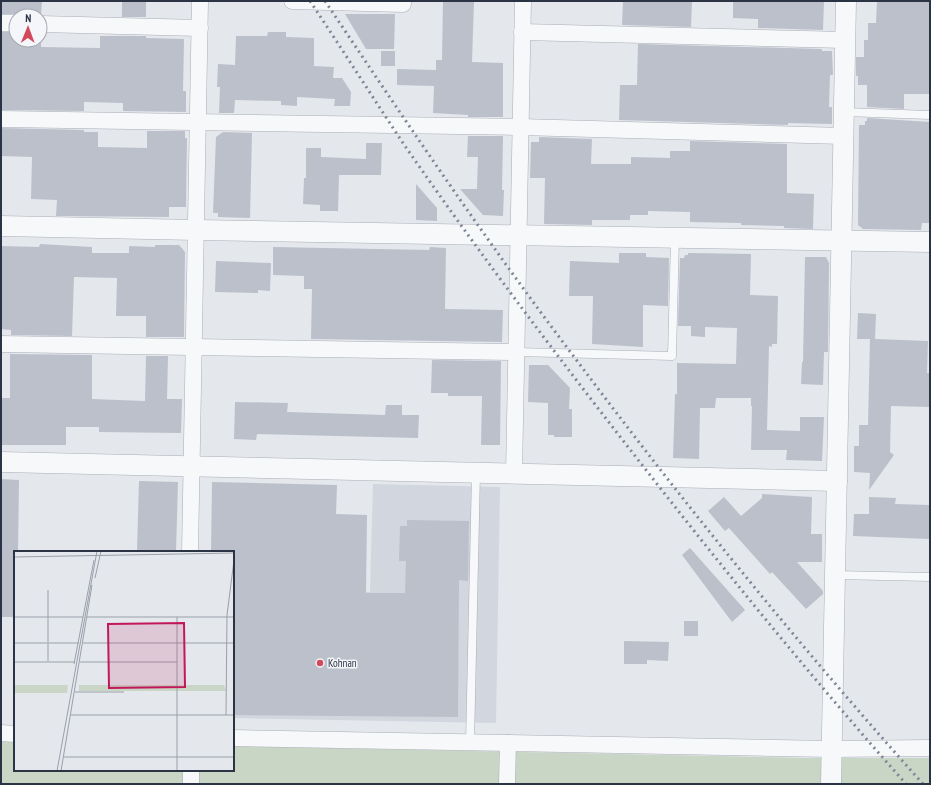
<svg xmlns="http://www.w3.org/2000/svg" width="931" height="785" font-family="'PT Sans Narrow',sans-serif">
<rect width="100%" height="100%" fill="#e4e7ec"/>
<!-- built -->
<path fill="#d2d6de" d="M373,484L500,487L496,723L233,718V589L370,592Z"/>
<!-- green -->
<path fill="#c9d6c5" d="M1,742H15V770H233V746L807,758H930V784H1Z"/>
<!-- building -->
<g fill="#bbc0ca">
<path d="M1,1H42L41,15L22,16L16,14H1Z"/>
<rect x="122" y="1" width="24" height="16"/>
<path d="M443,1H474L472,62L503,63V117H468V115L433,113L434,86L397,85V69L436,70V60H442Z"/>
<path d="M623,1H692L691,27L622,25Z"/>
<path d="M733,1H824L823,30L758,28V19L733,18Z"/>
<path d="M877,1H930V94H904V109L867,107V85H858V76H856V57H864V40H868V23H876Z"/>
<path d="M345,14H395L394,49H366Z"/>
<path d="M1,32H16V40H40V34H41V47L100,48V36H146V38L184,39L183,91H186V112L123,111V103L84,102V111L1,110Z"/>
<path d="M268,32H286V37L314,38V66L334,67L333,78H342L351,92L350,106H334L335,99L297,97V106L281,105V101L235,100L234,113H219L220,87H217L218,64L235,65L236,36H267Z"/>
<path d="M638,44L822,49V51H832L833,75H830L829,107H832V124L788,123V125L619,120L620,85H637Z"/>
<rect x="381" y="51" width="14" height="15"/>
<path d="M867,118L930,122V223H922L921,230L863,229L858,225L859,125H865V121H867Z"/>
<path d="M1,128L84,130V132H98V147L147,148V131H185V138H187L186,207H169V217L56,216L57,200L31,199L32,157L1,156Z"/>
<path d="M223,132L252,133L250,218L218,217V213H213L216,137Z"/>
<path d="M468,136H503L502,190H504L503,216L483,215L460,189H477L478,157H467Z"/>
<path d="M539,137L592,139L591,164H631V157L670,158V151H690V141L787,144V193L814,194L813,229L784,228V226L741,225V223L690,222V212L648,211V215H630V220H592V225L544,224L545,178H530L531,142H539Z"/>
<path d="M366,143H382L381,175H339L338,211H320V205L303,204L304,178H306V148H321V157L366,159Z"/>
<path d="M416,184L437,208V221L416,220Z"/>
<path d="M40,244L92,247V253H129V246L155,247V245H179L185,252L184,337H146V316H116L117,278L74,277L72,336L11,335V330L1,329V246L39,247Z"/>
<path d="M273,247L429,250L430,247L446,248L445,309L503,310L502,342L311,339L312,289H304V276L273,275Z"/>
<path d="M619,253H646V257L669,258L668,306L643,305V347L592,344L593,296H569L570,261L619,263Z"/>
<path d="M688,253L751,254L750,295L778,296L777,344H772V347L769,346L767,430L800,431V417H824L822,461L786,460L787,450H751L752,406H751V398H716L715,408H700L699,459L673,458L675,394H677V363L736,364L737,328L705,327V337L691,336V326H678L680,258H684L685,255H688Z"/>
<path d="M805,257H826L829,263L828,352H824L823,385L801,384L802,362H803Z"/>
<path d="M216,261L271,263L270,291L258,290V293L215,292Z"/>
<path d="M858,313L876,314L875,339L928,341L927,373H930V407L891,406L890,452L894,455L869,490L870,473L854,472V446H859V425H868L870,339H857Z"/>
<path d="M10,354L92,355V399L145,401L146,356H168L167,399H182L181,433L99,432V427H66V445H1V398H10Z"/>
<path d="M432,360L501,361L500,445H481L482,396H448V393H431Z"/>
<path d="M529,365H548L570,388L569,409H572V437H554V435H548V403L528,402Z"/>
<path d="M235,402L288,403L287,412L385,415L386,405H402V415H419L418,438L257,434L256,440L234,439Z"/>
<path d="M1,479L19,480L18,552H15L14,617H1Z"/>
<path d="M139,481L178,482L176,552H137Z"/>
<path d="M212,482L337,485L336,514L367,515L366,593H405L406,561H399L400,526H407V520L469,521L468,581L459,580L458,717L233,715V552H211Z"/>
<path d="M762,494L812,497L811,534H822V562H797L823,591V594L806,609L772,572L770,574L729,528L725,531L708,511L724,497L741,516L762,498Z"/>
<path d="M869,497L896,498L895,504L930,505V539L853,536L854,514H869Z"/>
<path d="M690,548L745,610L732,622L682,555Z"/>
<rect x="684" y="621" width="14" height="15"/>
<path d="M624,641L669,642L668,661L647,660V664H624Z"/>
</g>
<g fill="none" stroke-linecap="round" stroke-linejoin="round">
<defs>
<g id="service">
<path d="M844,112L930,115"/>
<path d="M516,352L672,356L675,238"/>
<path d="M835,575L930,577"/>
<path d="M470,742L476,473"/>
</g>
<g id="minor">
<path d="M292,1L403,4V1"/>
<path d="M1,23H16"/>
<path d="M40,24L200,28"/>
<path d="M522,32L845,40"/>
<path d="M1,119L520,127L843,136"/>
<path d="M1,344L516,352"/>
<path d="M514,474L523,1"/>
<path d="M190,552L200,1"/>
<path d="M1,733L15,734"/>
<path d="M233,738L831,749L930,748"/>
<path d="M191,784V770"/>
<path d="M507,784L508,743"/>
</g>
<g id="tertiary">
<path d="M1,226L196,230L930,242"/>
<path d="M1,462L837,481"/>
<path d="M831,784L846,1"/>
</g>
</defs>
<!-- service casing -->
<use href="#service" stroke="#a9aeb7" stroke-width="9"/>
<!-- minor casing -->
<use href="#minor" stroke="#a9aeb7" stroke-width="17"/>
<!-- tertiary casing -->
<use href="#tertiary" stroke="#a9aeb7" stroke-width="21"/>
<!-- service -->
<use href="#service" stroke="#f7f8fa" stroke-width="8"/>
<!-- minor -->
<use href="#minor" stroke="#f7f8fa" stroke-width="16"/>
<!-- tertiary -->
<use href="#tertiary" stroke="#f7f8fa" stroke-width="20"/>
<!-- rail -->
<g stroke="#7d8696" stroke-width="3" stroke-dasharray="2 4" stroke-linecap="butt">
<path d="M310,1C342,49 373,98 405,146C477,250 554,352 632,452C720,565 811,677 906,784"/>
<path d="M325,1C408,125 491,248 581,366C689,510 803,650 923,784"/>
</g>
</g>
<!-- markers -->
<circle fill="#d1495b" stroke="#f4f6f9" stroke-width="1.5" cx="320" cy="663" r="4"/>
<g text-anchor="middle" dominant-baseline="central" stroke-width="3" stroke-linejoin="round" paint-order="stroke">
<!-- poi labels -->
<g font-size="11" fill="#2b3445" stroke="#f4f6f9" text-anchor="start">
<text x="328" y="663">Kohnan</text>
</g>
</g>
<!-- overview -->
<g transform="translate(14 551)">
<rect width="220" height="220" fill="#e4e7ec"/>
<path d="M0,134H54L53,142H0ZM65,134H210L212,140H65Z" fill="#c9d6c5"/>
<path fill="none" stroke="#9a9fa9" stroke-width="1" d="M0,6L220,2M81,27L87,0M0,66H69M73,66H220M34,91V39M0,92H65M69,92H220M34,110V92M0,111H61M66,111H163M60,113L80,9M61,141H110M57,164H220M212,164L213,64L220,9M50,206H220M43,220L83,0M47,220L78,34M163,220V66"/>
<path fill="#c2185b" fill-opacity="0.15" stroke="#c2185b" stroke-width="2" d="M170,72L171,136L95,137L94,73Z"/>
<rect width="220" height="220" fill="none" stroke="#2b3445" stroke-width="2"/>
</g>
<!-- border -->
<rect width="931" height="785" fill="none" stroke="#2b3445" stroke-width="4"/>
<!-- north arrow -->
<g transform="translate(28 28) rotate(1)"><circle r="19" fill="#f4f6f9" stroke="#a4a8b1"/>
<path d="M0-3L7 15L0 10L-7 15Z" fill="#d1495b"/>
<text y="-6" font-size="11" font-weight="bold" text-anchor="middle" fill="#2b3445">N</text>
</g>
</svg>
